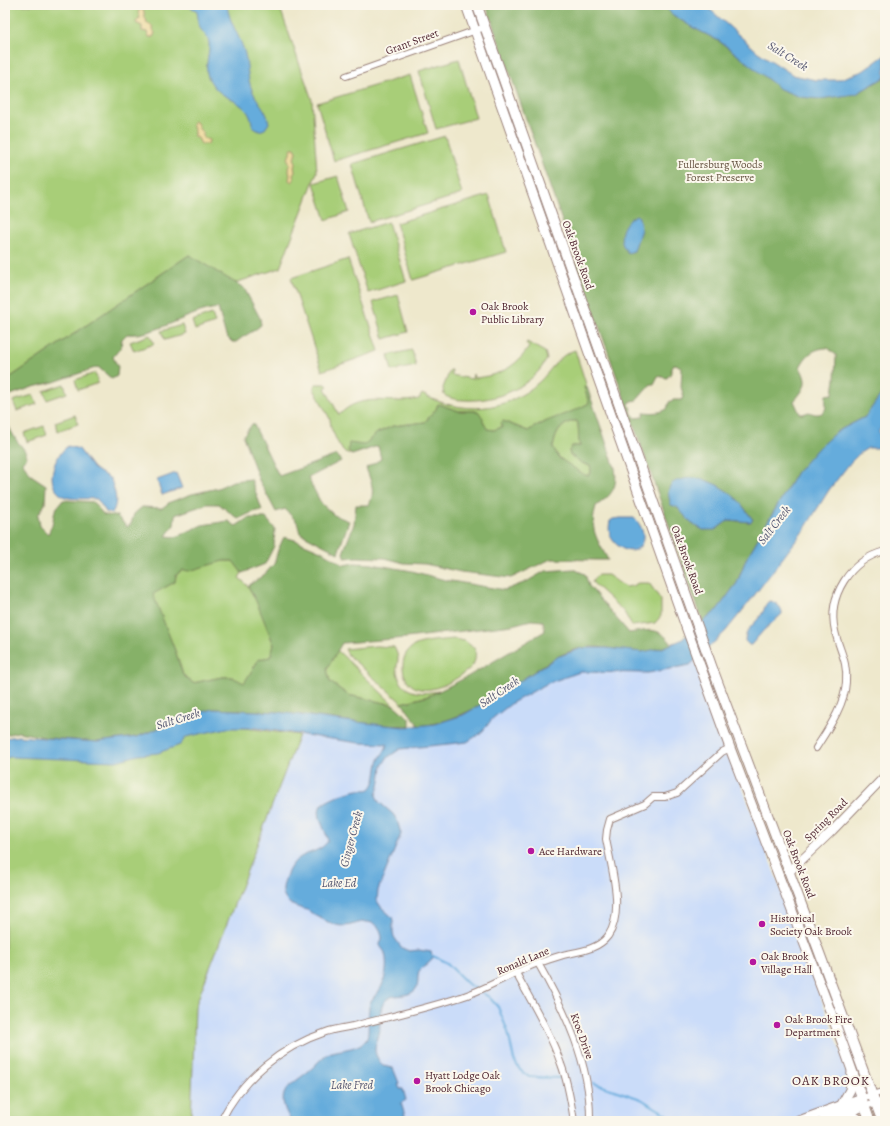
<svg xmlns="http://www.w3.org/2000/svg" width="890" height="1126" font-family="Alegreya,serif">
<rect width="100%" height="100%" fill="#fbf7ec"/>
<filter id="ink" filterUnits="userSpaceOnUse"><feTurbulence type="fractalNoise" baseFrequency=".025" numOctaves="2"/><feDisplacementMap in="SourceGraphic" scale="8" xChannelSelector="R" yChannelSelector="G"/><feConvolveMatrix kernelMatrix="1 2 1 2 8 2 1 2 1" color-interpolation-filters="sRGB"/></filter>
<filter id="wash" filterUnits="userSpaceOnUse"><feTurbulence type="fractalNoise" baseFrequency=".012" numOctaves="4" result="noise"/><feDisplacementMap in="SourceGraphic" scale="16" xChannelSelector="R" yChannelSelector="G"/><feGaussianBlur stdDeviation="0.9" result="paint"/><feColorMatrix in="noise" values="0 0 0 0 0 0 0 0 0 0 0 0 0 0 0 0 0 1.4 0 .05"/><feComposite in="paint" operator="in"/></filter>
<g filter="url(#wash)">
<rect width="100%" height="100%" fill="#eee8cc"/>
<!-- built -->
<path fill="#cadcf9" d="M693,655L858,1097L791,1121H191L195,1007L299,735L308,732L401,742L502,706L544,682L585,667Z"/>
<!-- green -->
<g fill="#a8ce78" stroke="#797652">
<path d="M5,5H279L312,100L317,172L280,268L235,283L189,255L5,381Z"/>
<path d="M459,59L476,118L436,129L419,71Z"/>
<path d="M410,75L428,133L334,161L317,103Z"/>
<path d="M445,136L462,194L369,222L352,164Z"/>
<path d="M338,176L349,212L326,220L314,183Z"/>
<path d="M489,195L506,252L413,280L396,223Z"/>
<path d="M388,222L406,281L368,293L349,234Z"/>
<path d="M348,259L379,351L322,371L291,278Z"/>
<path d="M398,295L408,332L384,339L373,302Z"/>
<path d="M212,314L215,323L195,330L192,321Z"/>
<path d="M182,325L185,334L165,340L161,331Z"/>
<path d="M150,335L154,344L134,351L130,342Z"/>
<path d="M526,343L527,342L545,352L547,359C532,387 496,402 465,400C458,400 450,399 444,395L443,388L450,370H452L451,375L472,379L473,374L474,378C499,376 516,367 529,347Z"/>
<path d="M412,350L416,366L392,371L388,355Z"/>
<path d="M575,350L587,387H584L589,403L576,411L537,425L528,431L503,421L502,427L494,430L486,429L478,411H459L438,404L436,409L425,422L393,426L377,433L364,445L348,450L352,455L343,451L338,443L331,428L330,419L314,389V386L316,384H326L328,386L325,388L339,415C363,390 389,406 419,399L422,394C461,415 505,413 539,382C551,371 558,355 575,350Z"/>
<path d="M95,373L98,383L78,390L75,380Z"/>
<path d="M64,384L67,393L47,400L44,391Z"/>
<path d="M33,395L37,404L17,411L13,401Z"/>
<path d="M75,415L78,424L58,431L55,422Z"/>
<path d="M572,421H577C580,430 577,437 580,446H572L569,451L570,455L582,463L590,466L591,471L589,475L585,476C573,466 559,462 553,448C555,435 559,426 572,421Z"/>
<path d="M44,426L47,435L27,442L24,433Z"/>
<path d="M223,561H234L242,573L239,578C257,590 266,625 274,646L270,657L259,659L244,684L232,677H222L193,683L183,675L176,653L152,594L175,582L176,575L183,570Z"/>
<path d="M599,575H608L625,587L632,586L638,583H649L661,600V616L655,623L632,626L624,612L592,582L595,577Z"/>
<path d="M454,639L465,641L475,649C477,665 472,667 460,676C450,683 432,692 420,689C400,685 397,655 414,646C422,641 444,640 454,639Z"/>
<path d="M376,646L394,647C396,651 398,655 398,659C398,663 396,667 397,672C402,695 420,694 439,691L428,696L402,703L348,655L345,649Z"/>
<path d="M337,650L394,705L348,695L330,682L327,669Z"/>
<path d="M229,726L299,735L195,1007L191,1121H5V755L189,734Z"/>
</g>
<!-- forest -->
<g fill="#86b168" stroke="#68684a" fill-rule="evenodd">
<path d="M486,5H663L673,15L692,27L719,41L756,69L856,94L885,77V389L865,417L836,432L797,472L746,559L737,583L717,610L703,622ZM824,348H828L836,355L835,379L833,394L826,395C824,401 829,409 822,413C817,415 814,414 809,412L803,414H800L794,401C800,394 808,386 804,376C803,372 801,370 800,367C806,356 811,350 824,348ZM676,364L682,368L681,387L684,397L682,400H673L669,402L667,409C660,413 653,413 645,412L642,417L636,418L633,416L629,404L631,401L637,400L651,384H654L658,376L667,378L671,373V370L674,365ZM717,485L739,501L753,520L750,522L729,520L720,526L691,523L677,507Z"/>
<path d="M189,255L244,288L260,318L261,325C254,332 244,335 236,342H232L226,336L218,308C188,311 155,337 127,334L122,339L121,347L113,357L118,367L117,376L112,379L98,367L54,382L33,387L5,397V381Z"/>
<path d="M584,387H587L615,468C618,488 612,495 596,506C589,531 597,538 608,560H597L551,559L511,578L461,572L425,564L404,563L385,558L357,557L345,558L343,553L354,524L356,505H369C376,491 371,482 366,468L381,459L378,446L352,455L348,450L349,443L364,445L377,433L393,426L425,422L436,409L438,404L459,411H478L483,418V421L487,429L494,430L502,427L501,423L503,421L528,431C547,418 569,415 589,403ZM572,421H577C580,430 577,437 580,446H572L569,451L570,455L582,463L590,466L591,471L589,475H585L559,458L553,448C555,435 559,426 572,421Z"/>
<path d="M5,414C7,423 10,430 15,438C19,445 26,449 27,457L22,462L31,475L46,485L45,504L38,515L40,526L48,534L52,525L55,510L63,500L93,502L104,515L117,516L127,527L131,524L134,514L142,507L162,508L170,502L192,494L218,488L233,481L251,479L262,510L253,512L238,519L219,504H207L175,515L174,525L166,536L176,537L202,525L228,521L236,526L248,518H266L275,529L274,546L265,564L242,573L233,561H223L189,571L183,570L176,575L175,582L153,594L176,653L183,675L193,683L222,677H232L244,683L259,659L270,657L274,645L256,601L248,586L265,574L274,564L278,550L284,537L295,540L321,551L344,565L354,563L372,564L412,571L445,580L505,590L526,582L545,571L573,569L585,574L589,586L629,633C650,630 658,626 672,644C663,648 652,652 642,652C623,653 602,644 582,648C560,652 541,667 523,679C491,700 458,722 419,726L402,703L429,696L467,677L545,631L543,621L531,620L512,625L406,638L342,643L327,669L330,682L348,695L394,705L410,719V726L379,725L278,712L214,709L186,717L137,737L97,742L49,738L18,732L5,735Z"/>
<path d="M253,423L279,476L337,455L341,461L308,478L321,503L334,515L349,521L338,553L300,533L297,522L285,509L276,512L259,480L243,436Z"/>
</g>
<!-- sand -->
<g fill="#eeda9e" stroke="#9c7c64">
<path d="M141,9L144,11V16L146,19L147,23L150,24L153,27V30L155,33L153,37H149L147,32L142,31V26L136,23L137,20L140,18L138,12Z"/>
<path d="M195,121L197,123L199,129L203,132V138L209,140L208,144H201L198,138L194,137V129L192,125L193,122Z"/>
<path d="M292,148H295L297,152L294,158L296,163L294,166L295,171L293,175L294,180L292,182L289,180L290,175L288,167L290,165L288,159Z"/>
</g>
<!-- water -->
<g fill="#65acdc" stroke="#586684">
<path d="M186,5H227C229,23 241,37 245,54C248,66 247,78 252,90C257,102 267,109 269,123L265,129L259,131L254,128C251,122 251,115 245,109C232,96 218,98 208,77C204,66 210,54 209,43C208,36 203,33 200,28C197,22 199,15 196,10Z"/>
<path d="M663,5H705L758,52L793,75L816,80H837L863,71L885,55V77L856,94L820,99L800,97L780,89L730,49L719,41L692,27L673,15Z"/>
<path d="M636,215L639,217L641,229L634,251L628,253C616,240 621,223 636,215Z"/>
<path d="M885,389V421L879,431L881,442L878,448H868L860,453L850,463L829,490L804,530L747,605L725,632L690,665L648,673L580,672L548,683L512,703L493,718L481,733L467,742L400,749L387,758L382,766L380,782L376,795L379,802L393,814L397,820L401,834L378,890L377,901L381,907L392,917L393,921V932L394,937L402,948L409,951L419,950L431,952L433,958L419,971C417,976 419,984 416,989C408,999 392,992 385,1001C378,1009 381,1025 379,1034C378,1039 375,1044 375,1049C375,1055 379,1061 383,1066L393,1068L399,1083L398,1084L400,1089H403L406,1100L401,1103L406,1119H410V1121H291C272,1089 291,1087 311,1069C318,1063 323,1055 332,1052C343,1049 358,1049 366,1040C370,1036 367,1011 370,1003C372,998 377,994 379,991C386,980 388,965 385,953C384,950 381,948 380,945C380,943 381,941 382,939C382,932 379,925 372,923C361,919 352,927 342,926C332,925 324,920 315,915C312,914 310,911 307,910C300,908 291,906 286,900C280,892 284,882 287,874C298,848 317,857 328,841C326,829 315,817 321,805C332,798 346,792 358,790C362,789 367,791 370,789C377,782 376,771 378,763C380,755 386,752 387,744L359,743L257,728H227L186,737L180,745L158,753L139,755L116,761L10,757L5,759V738L18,736L97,742L137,737L186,717L213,709L278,712L346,721L405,727L435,724L463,715L509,688L557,657L582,648H606L642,652L662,648L681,640L717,610L737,583L746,559L797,472L817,449L836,432L865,417Z"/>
<path d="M68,446L79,449L93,468L111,479C115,493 119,500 112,514L106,512L97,499C88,498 69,500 63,496C43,485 54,456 68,446Z"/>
<path d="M176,473L182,488L162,495L157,480Z"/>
<path d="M691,478L703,479L717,485L730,493L739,501L753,520L750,522L729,520L715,530H703L691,523L677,507L671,505C664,484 672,480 691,478Z"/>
<path d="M620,518H634C654,536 638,564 616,544C609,537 608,530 610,521L613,519Z"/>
<path d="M769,601C775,601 783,608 782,614L763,631L751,645H749L745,641C745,629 755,624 761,615C765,610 764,605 769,601Z"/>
</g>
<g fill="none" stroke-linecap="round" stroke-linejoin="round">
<!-- stream -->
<g stroke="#65acdc" stroke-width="2">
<path d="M433,956L447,963L468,984L489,997L498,1007L508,1032L514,1060L520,1070L529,1077L561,1078"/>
<path d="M593,1083L641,1099L678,1121"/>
</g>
</g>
</g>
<g filter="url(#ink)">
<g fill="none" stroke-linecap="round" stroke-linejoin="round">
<defs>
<g id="minor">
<path d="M295,6L296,5"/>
<path d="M346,76L485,27"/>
<path d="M816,748C828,729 845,705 846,682C848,661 839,650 835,631C827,596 850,560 885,551"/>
<path d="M538,963C565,1011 591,1064 590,1121"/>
<path d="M516,973C532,1003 550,1032 561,1064C568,1082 571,1102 574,1121"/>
<path d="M862,1098L885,1091"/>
<path d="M864,1106L885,1101"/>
<path d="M221,1121C242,1078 281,1047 326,1032C335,1029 344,1028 353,1026C388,1017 424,1009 458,998C486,990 511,973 538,963C548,960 558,956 567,954C582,951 598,949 608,936C625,912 611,866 606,839L607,830L610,819L645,804L653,797H665L677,793L722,752L730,748"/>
</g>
<path id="tertiary" d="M789,872L832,831L885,776"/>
<g id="secondary">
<path d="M466,5L685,624L730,748L842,1042L870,1121"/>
<path d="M477,5L712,667L805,914L882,1121"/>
<path d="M841,1106L850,1090L852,1072"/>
<path d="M841,1114L857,1118L861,1121"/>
<path d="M799,1121L862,1098"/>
<path d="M823,1121L864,1106"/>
</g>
</defs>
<!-- minor casing -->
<use href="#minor" stroke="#9c847c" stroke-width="8"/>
<!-- tertiary casing -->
<use href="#tertiary" stroke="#9c847c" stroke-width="10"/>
<!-- secondary casing -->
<use href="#secondary" stroke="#9c847c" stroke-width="11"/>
<!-- minor -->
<use href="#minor" stroke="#fff" stroke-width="6"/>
<!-- tertiary -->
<use href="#tertiary" stroke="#fff" stroke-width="8"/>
<!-- secondary -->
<use href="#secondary" stroke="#fff" stroke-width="9"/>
</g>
</g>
<!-- markers -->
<g fill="#b5179e" stroke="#fbf7ec" stroke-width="1.5">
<circle cx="473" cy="312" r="4"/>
<circle cx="531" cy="851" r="4"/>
<circle cx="762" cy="924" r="4"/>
<circle cx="753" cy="962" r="4"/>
<circle cx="777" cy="1025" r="4"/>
<circle cx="417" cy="1081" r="4"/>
</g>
<g text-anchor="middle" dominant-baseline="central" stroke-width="4" stroke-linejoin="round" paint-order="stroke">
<!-- street labels -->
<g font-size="11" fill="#4a1f2b" stroke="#fbf7ec">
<text transform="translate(412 42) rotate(-20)">Grant Street</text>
<text transform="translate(578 255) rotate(70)">Oak Brook Road</text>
<text transform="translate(687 560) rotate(70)">Oak Brook Road</text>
<text transform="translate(826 820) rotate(-45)">Spring Road</text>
<text transform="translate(799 864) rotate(69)">Oak Brook Road</text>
<text transform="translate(523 961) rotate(-23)">Ronald Lane</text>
<text transform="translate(582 1036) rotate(70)">Kroc Drive</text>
</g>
<!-- park labels -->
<g font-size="11" fill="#665442" stroke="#fbf7ec">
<text x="720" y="164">Fullersburg Woods<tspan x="720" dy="13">Forest Preserve</tspan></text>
</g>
<!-- poi labels -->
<g font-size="11" fill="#4a1f2b" stroke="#fbf7ec" text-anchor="start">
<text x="481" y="306">Oak Brook<tspan x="481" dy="13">Public Library</tspan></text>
<text x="539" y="851">Ace Hardware</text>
<text x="770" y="918">Historical<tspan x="770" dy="13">Society Oak Brook</tspan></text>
<text x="761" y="956">Oak Brook<tspan x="761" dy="13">Village Hall</tspan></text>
<text x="785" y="1019">Oak Brook Fire<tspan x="785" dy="13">Department</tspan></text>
<text x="425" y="1075">Hyatt Lodge Oak<tspan x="425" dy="13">Brook Chicago</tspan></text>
</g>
<!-- water labels -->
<g font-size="12" font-style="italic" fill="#555772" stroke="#fbf7ec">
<text transform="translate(788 56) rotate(32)">Salt Creek</text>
<text transform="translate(774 525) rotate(-52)">Salt Creek</text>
<text transform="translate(499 692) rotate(-34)">Salt Creek</text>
<text transform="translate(178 719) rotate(-17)">Salt Creek</text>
<text transform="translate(351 839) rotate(-75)">Ginger Creek</text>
<text x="339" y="883">Lake Ed</text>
<text x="352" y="1085">Lake Fred</text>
</g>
<!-- quarter labels -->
<g font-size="13" letter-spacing="1" fill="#4a1f2b" stroke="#fbf7ec">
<text x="831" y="1080">OAK BROOK</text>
</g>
</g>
<!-- margin -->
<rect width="890" height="1126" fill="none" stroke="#fbf7ec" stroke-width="20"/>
</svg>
